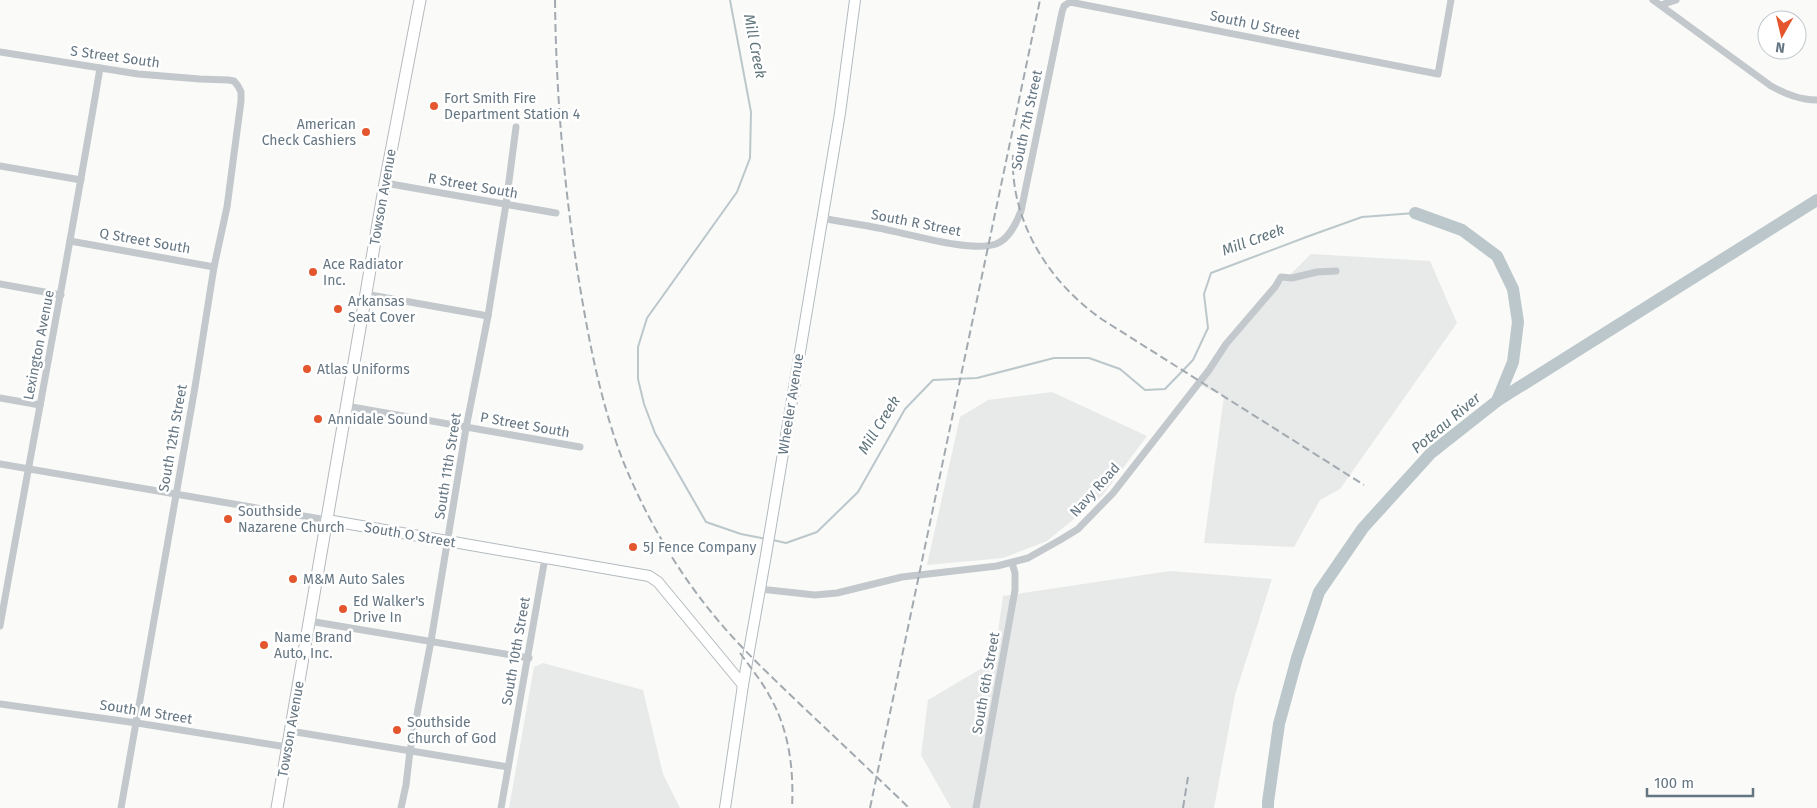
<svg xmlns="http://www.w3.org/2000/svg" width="1817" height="808" font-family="'Fira Sans',sans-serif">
<rect width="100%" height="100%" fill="#fafaf8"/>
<!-- built -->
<g fill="#e8e9e9">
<path d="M1311,254L1430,261L1457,323L1340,489L1320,500L1294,547L1204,543L1224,396L1200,385L1250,314Z"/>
<path d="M1052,392L1147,436L1102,496L1047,541L1003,558L927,565L960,417L988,400Z"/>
<path d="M1170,571L1272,579L1235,695L1214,808H951L921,755L928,700L994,661L1003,596Z"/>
<path d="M543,663L643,690L663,774L680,808H509L534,667Z"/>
</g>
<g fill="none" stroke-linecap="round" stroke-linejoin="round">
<!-- stream -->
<g stroke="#bbc7cb" stroke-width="2">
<path d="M730,0L751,112L750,158L737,192L647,318L638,347V379L644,404L655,433L706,522L741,534L766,539"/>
<path d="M773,540L786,543L817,532L858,492L905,409L933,380L977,378L1054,358H1089L1120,369L1145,390L1165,389L1193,360L1208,328L1204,294L1211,273L1309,236L1362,217L1415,213"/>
</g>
<!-- river -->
<g stroke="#bbc7cb" stroke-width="12">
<path d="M1415,213L1462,230L1497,256L1513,289L1518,322L1513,362L1497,401"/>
<path d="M1268,808V802L1279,724L1297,658L1319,592L1363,528L1431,453L1497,401L1817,200"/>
</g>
<defs>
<g id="secondary">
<path d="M327,520L649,576L658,582L743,685"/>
<path d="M725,808L743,685L766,555L840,113L855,0"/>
</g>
<path id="primary" d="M277,808L385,183L420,0"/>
</defs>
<!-- secondary casing -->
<use href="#secondary" stroke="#b3babf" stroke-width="12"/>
<!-- primary casing -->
<use href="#primary" stroke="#b5babe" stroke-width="13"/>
<!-- street -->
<g stroke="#c3c8cc" stroke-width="7">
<path d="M1653,0L1771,86C1786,94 1800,100 1817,100"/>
<path d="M1661,5L1676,0"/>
<path d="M0,52L138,74L200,79L228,80L234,81L238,86L241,92V101L227,207L214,267L195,387L121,808"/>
<path d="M0,166L81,180"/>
<path d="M385,183L556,213"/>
<path d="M822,218C840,222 860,224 878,228C907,233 970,253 996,244C1009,239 1016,224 1021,211L1062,12L1064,6L1070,2L1438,74L1451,0"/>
<path d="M70,241L214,267"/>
<path d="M0,284L61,295"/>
<path d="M365,294L488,316"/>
<path d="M0,398L40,405"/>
<path d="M346,406L580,447"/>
<path d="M0,464L327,520"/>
<path d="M760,589L815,595L837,593L902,577L997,566L1028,558L1060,540L1078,529L1113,493L1209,370L1226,344L1275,287L1281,277L1292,278L1317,272L1336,271"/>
<path d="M309,621L529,658"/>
<path d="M0,626C33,440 69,254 100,68"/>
<path d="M0,704L137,723L287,747"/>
<path d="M290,731L508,767"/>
<path d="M401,808L406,785L410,751L431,641L466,428L488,316L506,204L516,127"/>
<path d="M501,808L545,558"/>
<path d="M976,808L1015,590V573L1012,563"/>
</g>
<!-- secondary -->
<use href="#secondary" stroke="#fff" stroke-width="10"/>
<!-- primary -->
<use href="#primary" stroke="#fff" stroke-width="11"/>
<!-- rail -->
<g stroke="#a2aab0" stroke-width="2" stroke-dasharray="8 4" stroke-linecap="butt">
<path d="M555,0C556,95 564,188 579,281C589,342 601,404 623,461C645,515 675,568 712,613C740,648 773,678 805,709C840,742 875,775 909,808"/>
<path d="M1013,155C1010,221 1049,283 1103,320L1364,485"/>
<path d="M740,653C750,667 761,680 769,695C789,729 794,769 792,808"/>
<path d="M870,808L1040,0"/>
<path d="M1183,808L1188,777"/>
</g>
</g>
<!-- markers -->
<g fill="#e4572e" stroke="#fff" stroke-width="2">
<circle cx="434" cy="106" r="5"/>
<circle cx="366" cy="132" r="5"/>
<circle cx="313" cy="272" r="5"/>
<circle cx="338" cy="309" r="5"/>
<circle cx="307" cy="369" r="5"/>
<circle cx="318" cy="419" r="5"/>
<circle cx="228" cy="519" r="5"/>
<circle cx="633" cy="547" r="5"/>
<circle cx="293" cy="579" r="5"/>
<circle cx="343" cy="609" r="5"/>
<circle cx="264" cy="645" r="5"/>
<circle cx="397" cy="730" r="5"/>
</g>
<g text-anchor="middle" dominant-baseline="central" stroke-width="5" stroke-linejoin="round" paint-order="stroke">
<!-- street labels -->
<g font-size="14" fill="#657683" stroke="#fff">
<text transform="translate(1255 25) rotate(12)">South U Street</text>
<text transform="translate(115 57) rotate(8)">S Street South</text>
<text transform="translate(1027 120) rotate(-78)">South 7th Street</text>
<text transform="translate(473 186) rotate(10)">R Street South</text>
<text transform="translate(383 197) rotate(-80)">Towson Avenue</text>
<text transform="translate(916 223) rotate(11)">South R Street</text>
<text transform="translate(145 241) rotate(10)">Q Street South</text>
<text transform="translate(39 345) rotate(-79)">Lexington Avenue</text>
<text transform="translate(791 404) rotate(-81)">Wheeler Avenue</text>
<text transform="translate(525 425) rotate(10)">P Street South</text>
<text transform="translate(173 438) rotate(-80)">South 12th Street</text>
<text transform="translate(448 466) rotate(-81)">South 11th Street</text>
<text transform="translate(1095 490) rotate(-48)">Navy Road</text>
<text transform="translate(410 535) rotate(10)">South O Street</text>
<text transform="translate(516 651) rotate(-80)">South 10th Street</text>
<text transform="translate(986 683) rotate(-80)">South 6th Street</text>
<text transform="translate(146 712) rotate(9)">South M Street</text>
<text transform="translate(291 729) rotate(-80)">Towson Avenue</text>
</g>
<!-- poi labels -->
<g font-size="14" fill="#657683" stroke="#fff" text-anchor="start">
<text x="444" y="98">Fort Smith Fire<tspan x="444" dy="16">Department Station 4</tspan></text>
<text x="356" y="124" text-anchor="end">American<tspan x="356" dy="16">Check Cashiers</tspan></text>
<text x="323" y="264">Ace Radiator<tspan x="323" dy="16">Inc.</tspan></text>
<text x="348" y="301">Arkansas<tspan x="348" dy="16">Seat Cover</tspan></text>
<text x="317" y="369">Atlas Uniforms</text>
<text x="328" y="419">Annidale Sound</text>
<text x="238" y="511">Southside<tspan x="238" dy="16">Nazarene Church</tspan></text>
<text x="643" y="547">5J Fence Company</text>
<text x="303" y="579">M&amp;M Auto Sales</text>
<text x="353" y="601">Ed Walker's<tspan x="353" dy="16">Drive In</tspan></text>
<text x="274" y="637">Name Brand<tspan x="274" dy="16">Auto, Inc.</tspan></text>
<text x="407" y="722">Southside<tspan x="407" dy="16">Church of God</tspan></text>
</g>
<!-- water labels -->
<g font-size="15" font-style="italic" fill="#60757c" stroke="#fff">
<text transform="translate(755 46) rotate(79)">Mill Creek</text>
<text transform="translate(1253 240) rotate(-20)">Mill Creek</text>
<text transform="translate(1446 423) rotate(-40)">Poteau River</text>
<text transform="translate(879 425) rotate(-58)">Mill Creek</text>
</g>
</g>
<!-- north arrow -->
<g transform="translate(1782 35) rotate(188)"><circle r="24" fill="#ffffff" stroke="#c1c8cd"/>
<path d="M0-4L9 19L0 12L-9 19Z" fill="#e4572e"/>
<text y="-8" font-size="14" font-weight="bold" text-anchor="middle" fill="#657683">N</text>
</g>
<!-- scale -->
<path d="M1647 788v8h106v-8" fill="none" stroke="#657683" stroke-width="2.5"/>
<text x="1654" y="788" font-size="15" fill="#657683" stroke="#ffffff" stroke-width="4" paint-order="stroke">100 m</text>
</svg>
